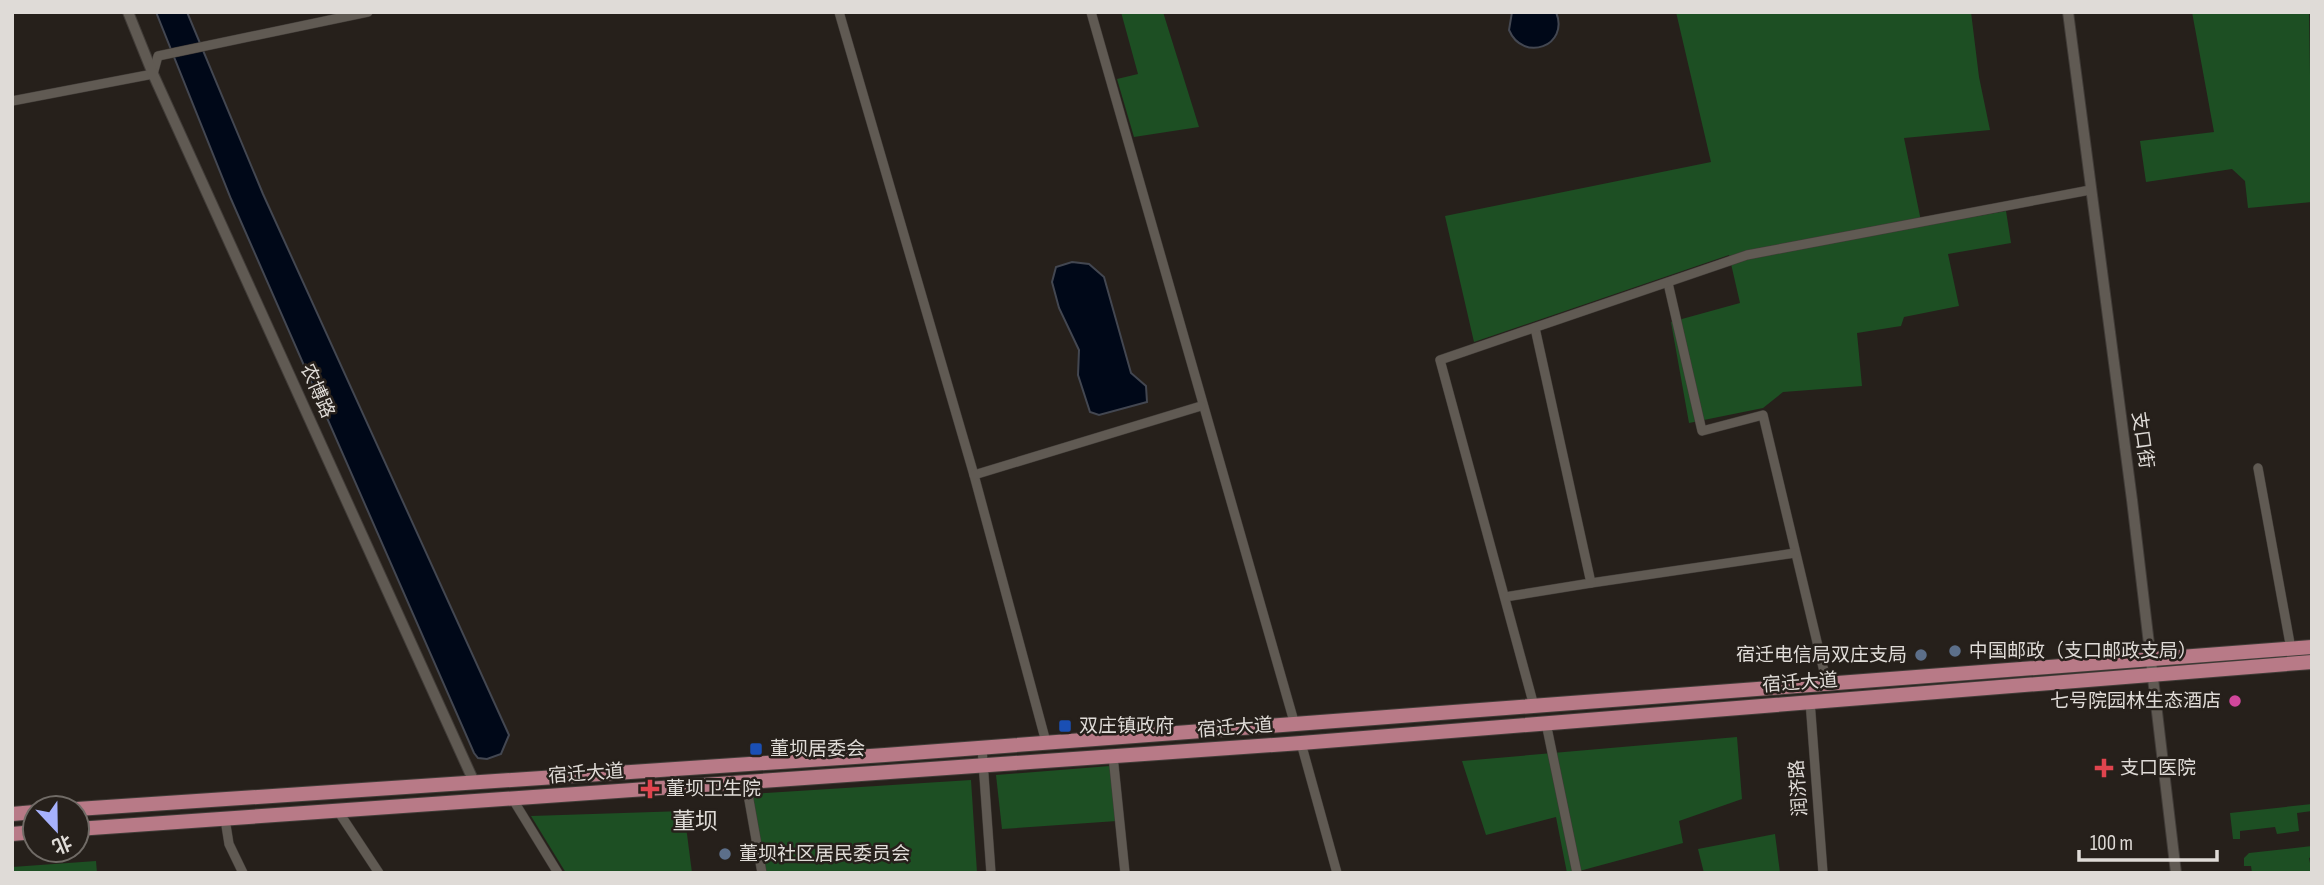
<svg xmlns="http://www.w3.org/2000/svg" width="2324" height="885" font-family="'Sofia Sans Condensed','Noto Sans SC',sans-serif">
<rect width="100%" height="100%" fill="#26201b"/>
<!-- green -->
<g fill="#1d4f23">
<path d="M1121,12H1163L1199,127L1134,137L1117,79L1138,74Z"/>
<path d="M1676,12H1971L1979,77L1990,130L1904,138L1922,226L2006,211L2011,243L1948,254L1959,306L1904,317L1901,326L1857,333L1862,386L1783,392L1763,408L1689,423L1671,322L1740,303L1729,255L1474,342L1445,216L1711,162Z"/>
<path d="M2192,12H2309L2312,202L2248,208L2245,181L2232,169L2146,182L2140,141L2214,132Z"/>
<path d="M1737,737L1742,799L1679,821L1683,843L1572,873H1567L1556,817L1486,835L1462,761Z"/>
<path d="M1110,766L1117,821L1002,829L996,775Z"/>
<path d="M971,780L977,873H766L752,794Z"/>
<path d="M2312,804V811L2297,813L2299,831L2277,834L2275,827L2240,831V839H2233L2230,813Z"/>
<path d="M684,811L692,873H566L531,816Z"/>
<path d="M1775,834L1780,873H1704L1698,849Z"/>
<path d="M2312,846V857L2309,858L2312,873H2252L2251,866H2244V858L2249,853Z"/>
<path d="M96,861L97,873H12V867Z"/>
</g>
<!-- water -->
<g fill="#000818" stroke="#434751" stroke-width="2">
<path d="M156,12H187L263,194L509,735L501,754L487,759L478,758L474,753L231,199Z"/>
<path d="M1512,12H1556C1570,46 1523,63 1509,30Z"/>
<path d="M1072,262L1089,264L1104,277L1131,373L1146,386L1147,402L1099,415L1090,412L1078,375L1079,350L1059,308L1052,282L1056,267Z"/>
</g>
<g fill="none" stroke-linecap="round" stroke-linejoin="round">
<defs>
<g id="minor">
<path d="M839,12L974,475L1046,742"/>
<path d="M1091,12L1295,725"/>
<path d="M12,101L153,74L158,56L368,12"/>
<path d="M1668,283L1702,431L1763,415L1827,684"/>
<path d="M2258,468L2291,649"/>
<path d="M974,475L1201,406"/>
<path d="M1591,583L1795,553"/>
<path d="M1505,597L1591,583L1535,328"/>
<path d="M1810,701L1823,873"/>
<path d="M1534,706L1440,360L1747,255L2090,190"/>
<path d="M1546,723L1577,873"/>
<path d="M1301,743L1337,873"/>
<path d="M982,748L991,873"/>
<path d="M1113,756L1125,873"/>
<path d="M746,783L762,873"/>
<path d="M512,798L558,873"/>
<path d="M338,811L379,873"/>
<path d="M225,819L229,844L243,873"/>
</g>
<g id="tertiary">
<path d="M128,12L153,74L475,784"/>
<path d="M2068,12L2132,500L2176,873"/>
</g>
<g id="primary">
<path d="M77,809L885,755L2312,647"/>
<path d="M12,814L35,812"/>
<path d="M77,829L1301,743L2312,662"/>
<path d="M12,834L35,832"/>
</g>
</defs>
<!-- minor casing -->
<use href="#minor" stroke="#413c38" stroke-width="10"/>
<!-- tertiary casing -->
<use href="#tertiary" stroke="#413c38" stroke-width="12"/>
<!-- primary casing -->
<use href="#primary" stroke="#413c38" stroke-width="16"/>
<!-- minor -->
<use href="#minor" stroke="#605a53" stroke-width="9"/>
<!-- tertiary -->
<use href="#tertiary" stroke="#605a53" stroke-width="10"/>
<!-- primary -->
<use href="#primary" stroke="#b87a87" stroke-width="14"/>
</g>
<!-- markers -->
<g fill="#5c6f8a" stroke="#26201b" stroke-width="2.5">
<circle cx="1955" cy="651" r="7"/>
<circle cx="1921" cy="655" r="7"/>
<circle cx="725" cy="854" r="7"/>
</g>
<circle fill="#d1479c" stroke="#26201b" stroke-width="2.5" cx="2235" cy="701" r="7"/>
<g fill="#1a4fb4" stroke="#26201b" stroke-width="2.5">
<rect x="1058" y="719" width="14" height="14" rx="3.5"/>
<rect x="749" y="742" width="14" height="14" rx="3.5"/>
</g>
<g fill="#e0444e" stroke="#26201b" stroke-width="2.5">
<path d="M2100.5 757.5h7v7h7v7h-7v7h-7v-7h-7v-7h7z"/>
<path d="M646.5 778.5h7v7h7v7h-7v7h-7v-7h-7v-7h7z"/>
</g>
<g text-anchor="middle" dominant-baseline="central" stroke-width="5" stroke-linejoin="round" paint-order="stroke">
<!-- street labels -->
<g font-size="19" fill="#dfdbd7" stroke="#26201b">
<text transform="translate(317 391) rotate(66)">农博路</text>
<text transform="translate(2142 440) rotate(82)">支口街</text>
<text transform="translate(1800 683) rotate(-4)">宿迁大道</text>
<text transform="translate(1235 728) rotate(-4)">宿迁大道</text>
<text transform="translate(586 774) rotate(-4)">宿迁大道</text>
<text transform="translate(1799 788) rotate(-94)">润济路</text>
</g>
<!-- poi labels -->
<g font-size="19" fill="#dfdbd7" stroke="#26201b" text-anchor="start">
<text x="1969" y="651">中国邮政（支口邮政支局）</text>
<text x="1907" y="655" text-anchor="end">宿迁电信局双庄支局</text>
<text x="2221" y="701" text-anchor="end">七号院园林生态酒店</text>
<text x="1079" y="726">双庄镇政府</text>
<text x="770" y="749">董坝居委会</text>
<text x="2120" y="768">支口医院</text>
<text x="666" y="789">董坝卫生院</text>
<text x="739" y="854">董坝社区居民委员会</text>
</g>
<!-- quarter labels -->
<g font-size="23" fill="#dfdbd7" stroke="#26201b">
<text x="695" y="822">董坝</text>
</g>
</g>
<!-- border -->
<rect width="2324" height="885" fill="none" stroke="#dfdbd7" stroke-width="28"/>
<!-- north arrow -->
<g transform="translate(56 829) rotate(158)"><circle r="33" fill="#26201b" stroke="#706b66" stroke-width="2"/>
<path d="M0-5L12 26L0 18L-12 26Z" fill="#a6b1fc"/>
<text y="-10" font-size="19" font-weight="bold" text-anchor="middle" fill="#dfdbd7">北</text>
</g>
<!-- scale -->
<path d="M2079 850v10h138v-10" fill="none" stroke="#dfdbd7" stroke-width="3.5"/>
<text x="2090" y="850" font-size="21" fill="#dfdbd7" stroke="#26201b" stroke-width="5" paint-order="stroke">100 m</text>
</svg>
